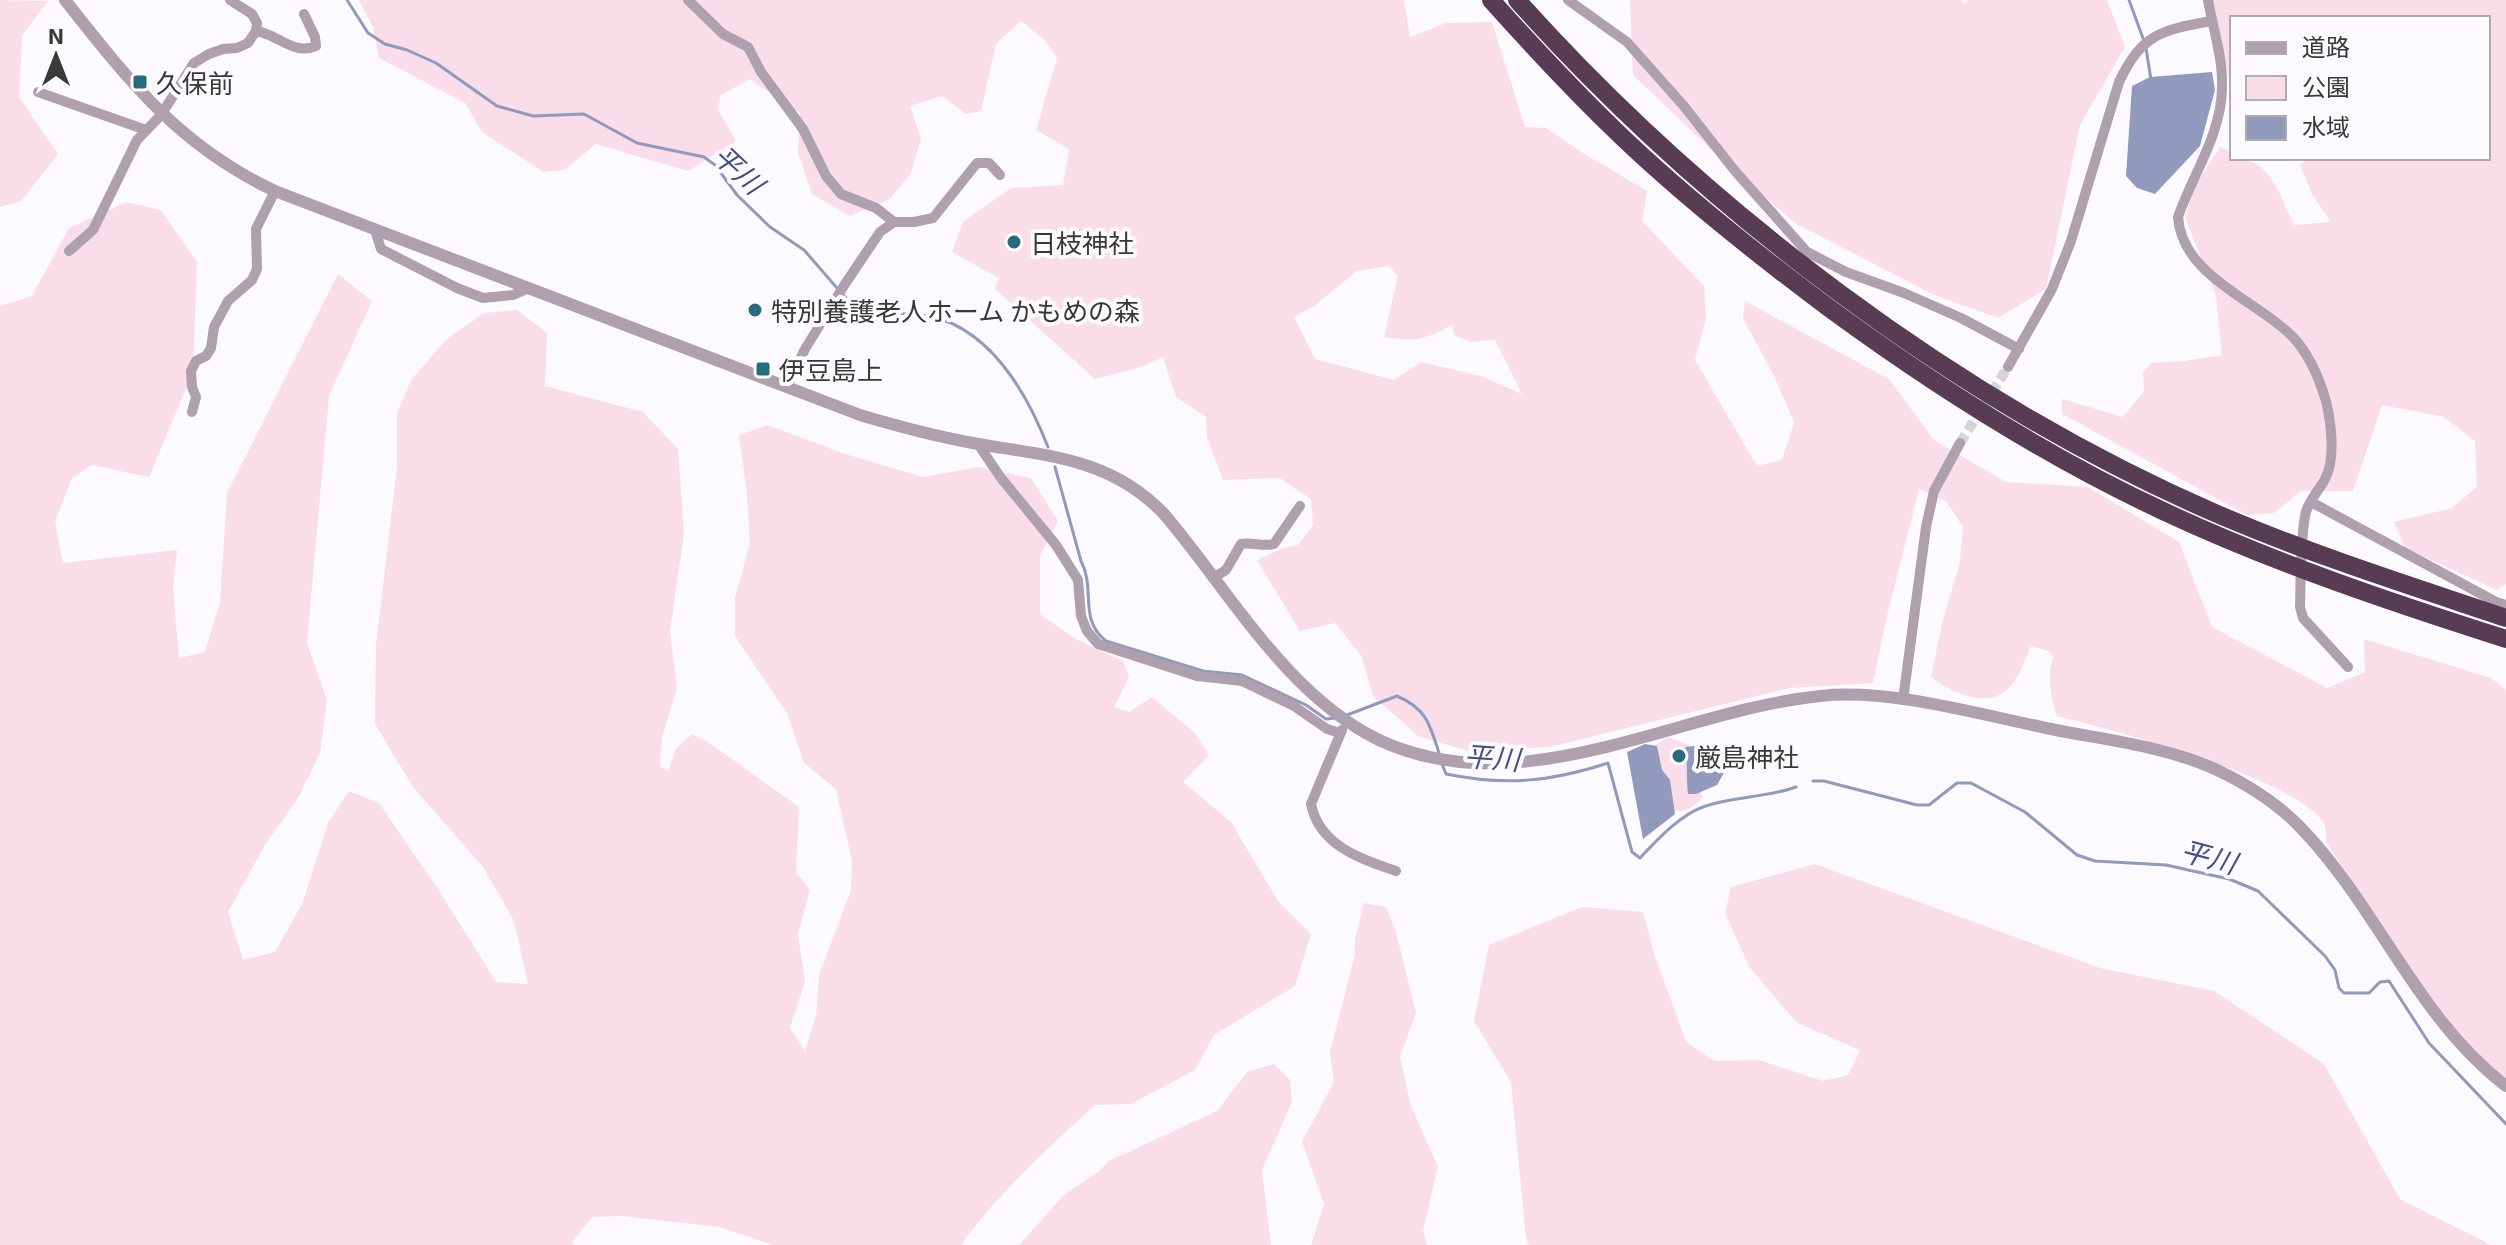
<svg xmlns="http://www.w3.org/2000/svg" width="2506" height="1245" font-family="'Exo 2','Noto Sans JP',sans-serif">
<rect width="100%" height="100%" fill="#fdfaff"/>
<!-- green -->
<g fill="#f9dde9" fill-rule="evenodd">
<path d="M0,0L48,1L22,36L19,97L58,154L21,201L0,207Z"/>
<path d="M359,0H1404L1410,37L1446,23L1492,22L1525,127L1546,128L1583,153L1647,191L1642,221L1704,286L1706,318L1695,360L1757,466L1782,460L1794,422L1773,374L1743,318L1745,301L1889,379L1934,440L2006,482L2088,487L2179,542L2212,627L2327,688L2365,672L2364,639L2491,678L2506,690V1078L2479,1060L2428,997L2326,842C2326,837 2326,828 2324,824C2304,781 2104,727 2056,716C2053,699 2045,673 2054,658L2048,651L2031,646C2025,659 2020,675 2011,686C1989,711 1952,693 1931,677L1942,623L1960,562L1963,527L1946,501L1919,489L1886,620L1873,683L1790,688L1549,747L1471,752L1418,736L1373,696L1362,657L1335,623L1300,631L1257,560L1281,549L1298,545L1313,525L1311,499L1280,478L1223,480L1207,437L1206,417L1176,397L1163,357L1138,368L1095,379L995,289L999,278L952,252L963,222L1011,188L1063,185L1069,149L1036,130L1057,58L1045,40L1021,21L996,44L981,111L966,114L942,96L910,106L921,138L911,173L890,199L850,216L812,194L798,152L800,113L750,79L721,95L718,109L736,141L688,171L596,144L564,170L543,172L482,132L465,103L379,58L373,27ZM1389,266L1398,276L1384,337C1416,342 1424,340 1452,325L1454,335L1471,342L1495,340L1522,394L1481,376L1421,362L1394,380L1315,359L1294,317L1314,306L1357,271Z"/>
<path d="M1630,0H1961L1965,4L1968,0H2107L2125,47L2080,125L2046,289L1998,318L1932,294L1795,223L1717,155L1633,75Z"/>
<path d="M2213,0H2506V584L2497,590L2405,548L2394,522L2452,508L2477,487L2475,441L2444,417L2382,405L2353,491H2301L2274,513L2247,515L2062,414V399L2123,417L2144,391L2143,373L2151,363L2184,361L2222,355L2216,296L2185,217L2195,186L2220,147L2232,153V158C2272,158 2279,195 2294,225L2331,222L2313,196L2300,165L2308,158H2488V18H2232L2231,90Z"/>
<path d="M127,202L161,210L197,262L193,372L149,477L92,465L72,478L55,522L63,563L177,550L173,588L179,658L205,652L220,602L227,493L338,274L372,301L329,396L307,643L327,700L320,753L298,798L265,845L228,912L243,960L275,952L303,902L328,823L349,791L379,803L440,892L496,982L528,984L514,921L483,867L413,787L375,724L376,645L397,468V414L411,380L446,340L484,313L517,310L547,333L545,386L643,412L678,449L684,533L670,631L677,688L662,738L660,766L668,772L676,749L692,734L708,742L799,807L796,872L810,890L798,934L805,981L790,1028L805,1051L816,1016L819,975L851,890L852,861L836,789L804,763L787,713L735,636V598L750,544L747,494L739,435L768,425L845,454L923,477L978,467L1031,478L1058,521L1040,556V614L1074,638L1123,661L1129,677L1114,707L1129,712L1152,697L1195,733L1209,755L1183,782L1231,822L1278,901L1311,934L1295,986L1214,1035L1195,1070L1131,1104L1095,1105C1047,1149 999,1192 961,1245H773L719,1227L622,1216L592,1217L572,1242L575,1245H0V306L32,296L69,228Z"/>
<path d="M1668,737L1692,746L1696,786L1703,797C1691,810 1682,815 1665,808L1653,751L1655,745Z"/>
<path d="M1815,864L2100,968L2214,991L2324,1064L2400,1199L2491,1245H1529L1526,1238L1511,1082L1474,1021L1489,945L1582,907L1643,912L1654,953L1686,1042L1715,1061L1759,1060L1823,1081L1848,1075L1860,1050L1797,1023L1750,968L1725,913L1731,887Z"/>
<path d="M1364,903L1386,907L1396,932L1416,1012L1400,1057L1411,1106L1438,1167L1423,1230L1427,1245H1311L1324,1204L1302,1142L1334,1082L1330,1052L1355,955V940Z"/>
<path d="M1274,1064L1290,1080L1292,1102L1262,1170L1271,1245H1019L1064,1195L1098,1172L1109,1161L1217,1111L1247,1072Z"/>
</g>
<!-- water -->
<g fill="#919abc">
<path d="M2212,72L2215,90L2200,146L2155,194L2137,188L2126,176L2132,86L2150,77Z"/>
<path d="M1645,744L1657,746L1662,770L1670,780L1675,814L1643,839L1627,752Z"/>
<path d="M1705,745L1723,757L1725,771L1717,785L1696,794H1688C1686,778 1688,763 1685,747Z"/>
</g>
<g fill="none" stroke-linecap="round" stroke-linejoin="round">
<!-- stream -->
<g stroke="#919abc" stroke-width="3">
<path d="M347,0L368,33L385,44L407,50L436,63L497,106L533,116L584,114L637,143L704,157L715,165L737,195L770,227L804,250L837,288"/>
<path d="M2129,0L2144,41"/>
<path d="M2146,48L2151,80"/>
<path d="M842,294C866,322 911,308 941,319C996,338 1028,396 1048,447"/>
<path d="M1055,467L1081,561C1096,589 1078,619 1106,641L1203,671L1242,675L1306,705L1326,719L1336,718"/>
<path d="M1347,715L1397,696C1427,709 1430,725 1439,753"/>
<path d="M1442,764L1446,774C1505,786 1550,782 1608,763L1632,852L1640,858C1657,840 1680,815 1703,807C1733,796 1766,798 1796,787"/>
<path d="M1813,781H1824L1917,805H1929L1957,783H1971L2025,812L2077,855L2095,861L2166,865L2229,879L2258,891L2325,956L2335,970L2339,988L2344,993H2369L2380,982L2389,981L2429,1043L2506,1124"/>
</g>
<!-- minor-tunnel -->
<path stroke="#d6d3d7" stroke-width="10" stroke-dasharray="10 5" stroke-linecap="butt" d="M1960,443L2008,367"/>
<!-- minor -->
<g stroke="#aea0ac" stroke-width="10">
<path d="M688,0L723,34L748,47L761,72L803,129L826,176L841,194L876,208L894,222L880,232L845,284L805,349L787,387"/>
<path d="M1568,0L1627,42L1683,105L1735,171L1807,252L1846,272L1904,293L1961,318L2019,349"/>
<path d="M2208,0C2213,28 2223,58 2222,87C2222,133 2193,174 2178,217C2182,276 2256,300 2292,336C2309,354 2319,377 2326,401C2331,422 2336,459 2325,479C2319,491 2307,502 2305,516C2300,545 2301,577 2300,607L2303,618L2348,667"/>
<path d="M256,31C278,34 294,56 316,46L315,37L304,14"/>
<path d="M38,92L146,130"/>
<path d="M894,222H914L933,218L977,163H989L1000,175"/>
<path d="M375,230L381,249L457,288L483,298L513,295L529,288"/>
<path d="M69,251L93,230L137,140L161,115L194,63L209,54L223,49L237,48L248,43L256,31L257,23L252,14L230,0"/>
<path d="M2008,367L2052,289L2071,241L2119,82C2142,34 2161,30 2211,21"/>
<path d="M192,412L196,397L192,387L191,371L196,361L206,356L211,348L214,327L228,301L252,280L257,269L256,229L275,191"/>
<path d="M978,444L1001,478L1056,545L1078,580L1081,616L1087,631L1098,644L1197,676L1242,681L1294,706L1327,729L1340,733"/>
<path d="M2311,502L2496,602L2506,605"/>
<path d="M1213,578L1226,570L1241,544C1253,542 1262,547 1274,544L1300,506"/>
<path d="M1903,700L1926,527L1934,491L1960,443"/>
<path d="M1342,730L1311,804C1319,845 1360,859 1396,871"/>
</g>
<!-- tertiary -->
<path stroke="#aea0ac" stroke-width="12" d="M65,0C129,81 179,146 275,191L860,415C897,426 934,436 973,443C1045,456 1110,457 1164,514C1229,590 1286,695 1379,740C1522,807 1675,711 1820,696C1889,688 1981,715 2051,729C2105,740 2164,746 2215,769C2245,783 2278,804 2301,828C2378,908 2417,1018 2506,1086"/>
<!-- motorway -->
<g stroke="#573c54" stroke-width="18">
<path d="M1491,0C1533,47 1576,93 1622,137C1686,198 1758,255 1829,308C1934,385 2045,456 2163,511C2274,563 2390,602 2506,639"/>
<path d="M1517,0C1704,209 1957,401 2215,513C2310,554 2408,585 2506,618"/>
</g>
</g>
<!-- markers -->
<g fill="#276b7c" stroke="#fdfaff" stroke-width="3">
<rect x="132" y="74" width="16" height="16" rx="4"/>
<circle cx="1014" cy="242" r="8"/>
<circle cx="755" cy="310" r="8"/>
<rect x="755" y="361" width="16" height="16" rx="4"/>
<circle cx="1679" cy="756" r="8"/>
</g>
<g text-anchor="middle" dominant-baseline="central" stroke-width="8" stroke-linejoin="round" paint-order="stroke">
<!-- poi labels -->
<g font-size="26" fill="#393839" stroke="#fdfaff" text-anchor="start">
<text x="156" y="82">久保前</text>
<text x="1030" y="242">日枝神社</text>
<text x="771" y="310">特別養護老人ホーム かもめの森</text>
<text x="779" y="369">伊豆島上</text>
<text x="1695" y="756">厳島神社</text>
</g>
<!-- water labels -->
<g font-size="28" font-style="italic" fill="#454f80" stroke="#fdfaff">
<text transform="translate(739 169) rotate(43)">平川</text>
<text transform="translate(1492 757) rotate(4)">平川</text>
<text transform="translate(2209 856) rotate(15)">平川</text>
</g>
</g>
<!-- legend -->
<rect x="2230" y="16" width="260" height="144" fill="#fdfaff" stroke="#afacb0" stroke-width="2"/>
<rect x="2246" y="42" width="40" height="12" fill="#aea0ac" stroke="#afacb0" stroke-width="2"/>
<text x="2302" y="56" font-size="24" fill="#393839">道路</text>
<rect x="2246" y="76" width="40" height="24" fill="#f9dde9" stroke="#afacb0" stroke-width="2"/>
<text x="2302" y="96" font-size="24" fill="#393839">公園</text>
<rect x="2246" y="116" width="40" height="24" fill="#919abc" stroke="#afacb0" stroke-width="2"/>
<text x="2302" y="136" font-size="24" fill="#393839">水域</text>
<!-- north arrow -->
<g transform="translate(56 56)" stroke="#fdfaff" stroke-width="6" paint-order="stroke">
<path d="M0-6L14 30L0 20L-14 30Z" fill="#393839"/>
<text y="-12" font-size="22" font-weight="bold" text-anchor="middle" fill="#393839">N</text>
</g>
</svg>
